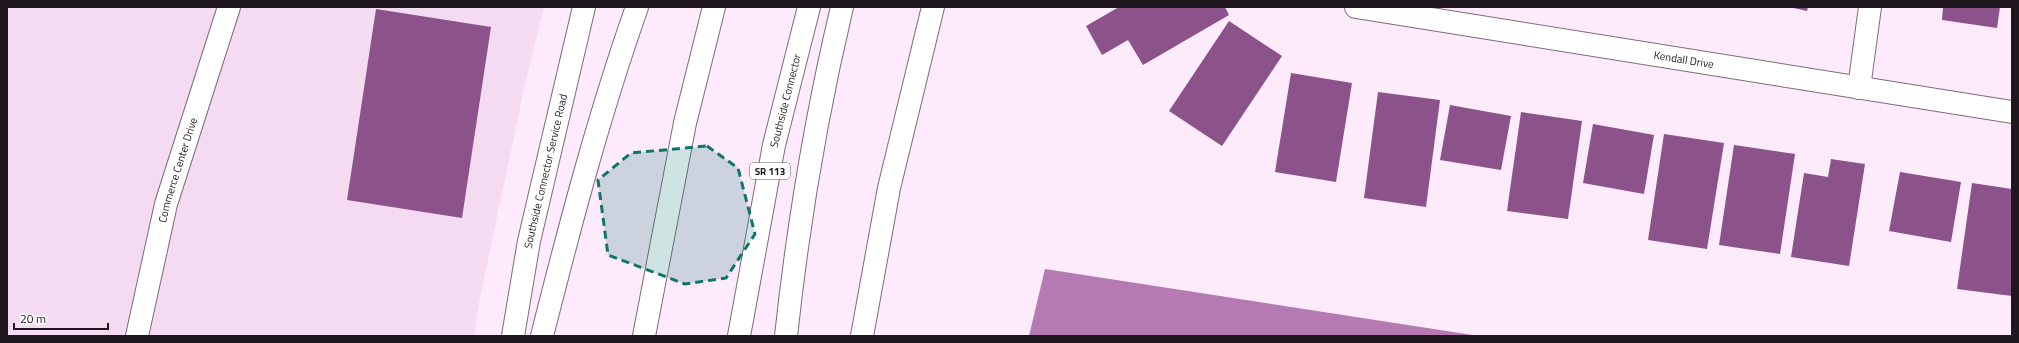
<svg xmlns="http://www.w3.org/2000/svg" width="2019" height="343" font-family="'Titillium Web',sans-serif">
<rect width="100%" height="100%" fill="#fdeafb"/>
<!-- built -->
<path fill="#f4dbf2" d="M7,7H544L524,88L477,313L474,336H7Z"/>
<!-- water -->
<path fill="#b57ab2" d="M1045,269L1479,336H1029Z"/>
<!-- building -->
<g fill="#8b5389">
<path d="M1119,7H1225L1229,15L1143,65L1128,40L1102,55L1086,26Z"/>
<path d="M1789,7H1808L1807,11Z"/>
<path d="M1943,7H2000L1997,28L1942,20Z"/>
<path d="M376,9L491,27L462,218L347,200Z"/>
<path d="M1229,21L1282,56L1222,146L1169,111Z"/>
<path d="M1291,73L1352,83L1336,182L1275,172Z"/>
<path d="M1378,92L1440,100L1426,207L1364,198Z"/>
<path d="M1450,105L1511,116L1501,170L1440,160Z"/>
<path d="M1521,112L1582,121L1568,219L1507,211Z"/>
<path d="M1593,124L1654,135L1644,194L1583,183Z"/>
<path d="M1664,134L1724,143L1707,249L1648,240Z"/>
<path d="M1734,145L1795,154L1780,254L1719,245Z"/>
<path d="M1831,159L1865,164L1849,266L1791,257L1804,173L1828,177Z"/>
<path d="M1900,172L1961,182L1951,242L1889,231Z"/>
<path d="M1972,183L2012,189V296L1957,289Z"/>
</g>
<g fill="none" stroke-linecap="round" stroke-linejoin="round">
<defs>
<g id="minor">
<path id="s1" d="M1356,7L2012,112"/>
<path d="M1859,88L1870,7"/>
<path id="s2" d="M137,336L166,204L229,7"/>
<path id="s3" d="M513,336L529,241L584,7"/>
<path d="M862,336L889,188L933,7"/>
</g>
<g id="highway">
<path d="M542,336C570,225 599,115 637,7"/>
<path d="M644,336L685,123L714,7"/>
<path id="s4" d="M739,336L774,145L809,7"/>
<path d="M786,336C798,225 816,116 842,7"/>
</g>
</defs>
<!-- minor casing -->
<use href="#minor" stroke="#7c6b7a" stroke-width="24"/>
<!-- highway casing -->
<use href="#highway" stroke="#7c6b7a" stroke-width="24"/>
<!-- minor -->
<use href="#minor" stroke="#fff" stroke-width="22"/>
<!-- highway -->
<use href="#highway" stroke="#fff" stroke-width="22"/>
</g>
<!-- marked area -->
<path fill="#0f766e" fill-opacity="0.2" stroke="#0f766e" stroke-width="3" stroke-dasharray="8 5" stroke-linejoin="round" d="M707,146L738,168L755,234L726,278L685,284L608,255L598,180L631,153Z"/>
<g text-anchor="middle" dominant-baseline="central" stroke-width="3" stroke-linejoin="round" paint-order="stroke">
<!-- shield labels -->
<rect fill="#fefefe" stroke="#615d61" stroke-width="1" x="750" y="163" width="40" height="16" rx="3"/>
<g font-size="10" font-weight="bold" fill="#1e181e">
<text x="770" y="171">SR 113</text>
</g>
<!-- street labels -->
<g font-size="11" fill="#1e181e" stroke="#fefefe">
<text stroke="none"><textPath href="#s1" startOffset="332">Kendall Drive</textPath></text>
<text stroke="none"><textPath href="#s4" startOffset="240">Southside Connector</textPath></text>
<text stroke="none"><textPath href="#s2" startOffset="171">Commerce Center Drive</textPath></text>
<text stroke="none"><textPath href="#s3" startOffset="168">Southside Connector Service Road</textPath></text>
</g>
</g>
<!-- border -->
<rect width="2019" height="343" fill="none" stroke="#1e181e" stroke-width="16"/>
<!-- scale -->
<path d="M14 323v6h94v-6" fill="none" stroke="#1e181e" stroke-width="2"/>
<text x="20" y="323" font-size="12" fill="#1e181e" stroke="#fefefe" stroke-width="3" paint-order="stroke">20 m</text>
</svg>
